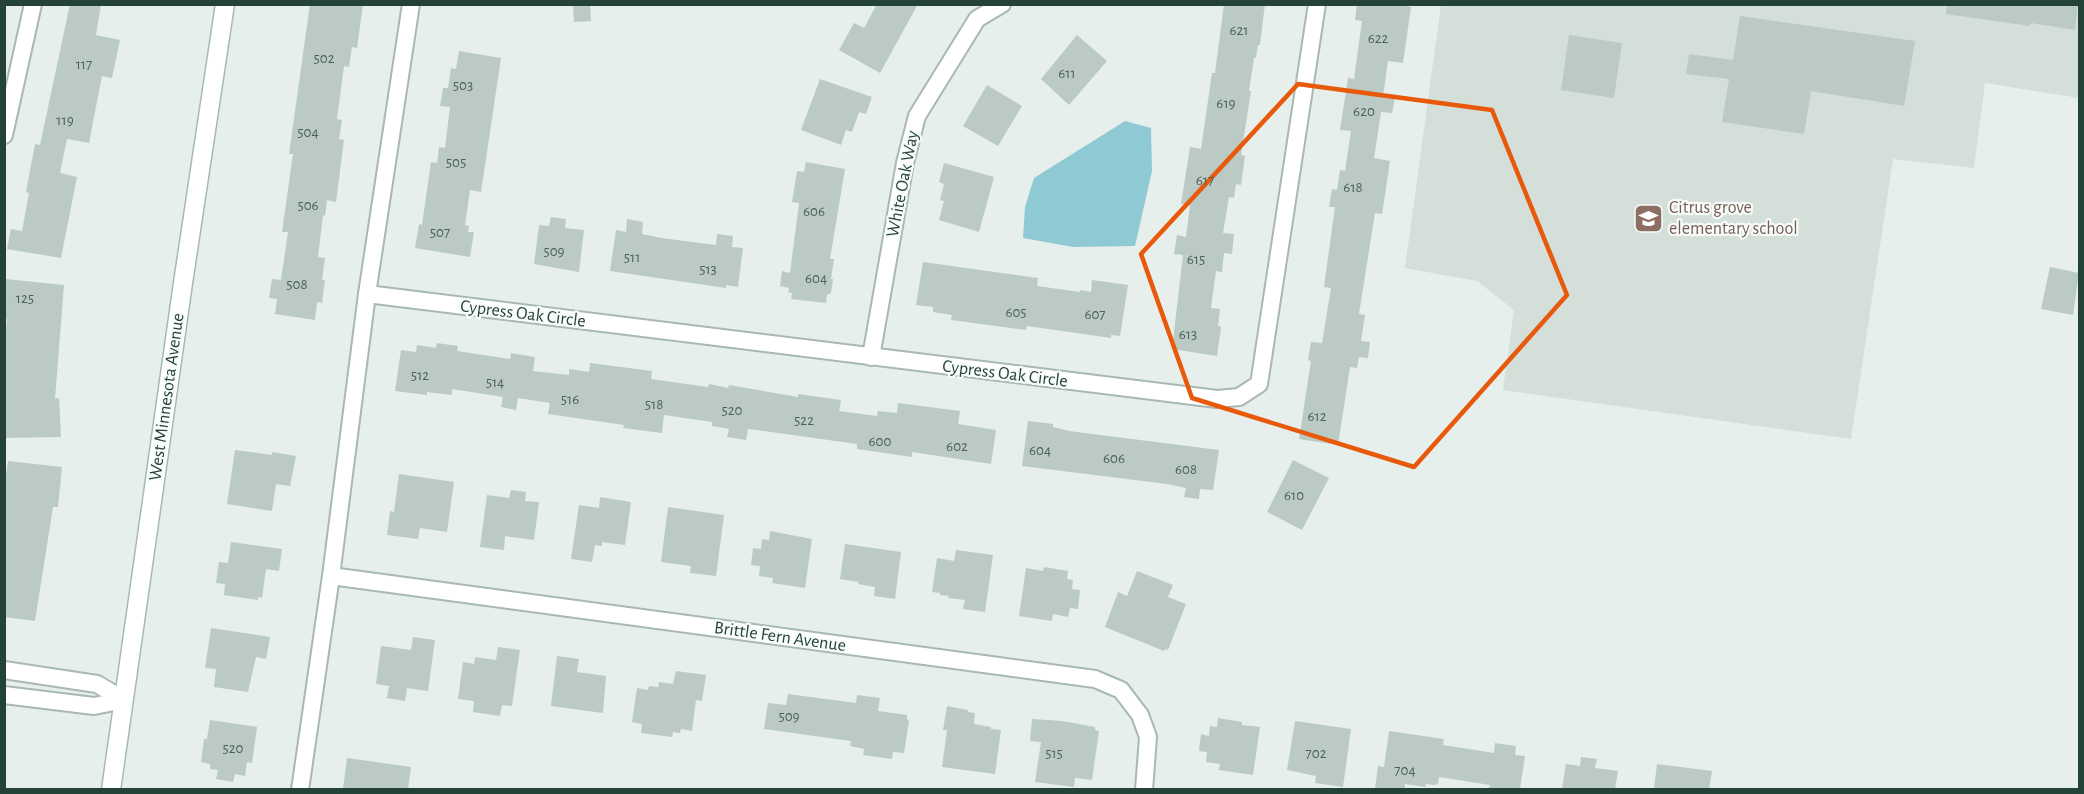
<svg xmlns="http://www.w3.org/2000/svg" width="2084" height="794" font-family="'Alegreya Sans',sans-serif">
<rect width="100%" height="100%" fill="#e6efeb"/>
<!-- built -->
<path fill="#d4dfda" d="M1441,5H2079V98L1985,83L1974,168L1893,159L1851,439L1503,390L1514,310L1477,281L1405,268Z"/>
<!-- water -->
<path fill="#8ec9d4" d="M1125,121L1151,128L1152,171L1135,246L1073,247L1023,238L1025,207L1034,178Z"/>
<!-- building -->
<g fill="#bbcac4">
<path d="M70,4H101L96,35L120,40L112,78L102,76L89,143L67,139L60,173L77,177L61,258L7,249L11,229L22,231L29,193L26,192L35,144L40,145Z"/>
<path d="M310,4H363L357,48L352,47L349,67L344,66L337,119L342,120L339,139L344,140L336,202L327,200L325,216L323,215L318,257L325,258L322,280H325L322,303L317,302L315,320L275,314L277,299L269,298L272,279L281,280L288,232H282L293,154H289Z"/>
<path d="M573,4H590L591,21L574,22Z"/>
<path d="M877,4H918L880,73L839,50L854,23L864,28Z"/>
<path d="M1224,4H1265L1260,45H1258L1256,58H1254L1249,91H1251L1241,155L1245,156L1241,185L1236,184L1234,198L1229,197L1223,233L1234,234L1232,254L1224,253L1222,272L1216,271L1211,308L1220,309L1218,326L1221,327L1217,356L1172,349L1183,255L1174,254L1177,235L1186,237L1190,205L1181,204L1190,147L1201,149L1212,73H1215Z"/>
<path d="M1357,4H1393L1411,7L1403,63L1388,61L1383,96L1395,98L1392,113L1381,112L1374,158L1390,161L1382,214L1375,213L1359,314L1365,315L1361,341L1370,342L1368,358L1359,357L1357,368L1350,367L1338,445L1299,439L1311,361L1308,360L1311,342L1322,343L1331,288L1324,287L1335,207H1329L1332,189L1337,190L1340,170L1345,171L1351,131L1340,130L1348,78L1354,79L1362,21L1355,20Z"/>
<path d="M1947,4H2078L2075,30L2031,23L2030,26L1946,14Z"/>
<path d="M1740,16L1915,41L1904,106L1811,91L1804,134L1722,122L1729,79L1686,74L1689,54L1733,60Z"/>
<path d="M1077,35L1107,61L1069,105L1041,79Z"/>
<path d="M1569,35L1622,43L1614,98L1561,90Z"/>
<path d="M459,51L501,58L481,192L470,190L465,225L469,226L468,232H474L470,257L415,248L419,224L422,225L431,162L437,163L439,147L445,148L450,107L440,106L443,88H448L451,68L456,69Z"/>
<path d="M820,79L872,97L866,114L859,112L852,132L846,130L841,145L801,130Z"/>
<path d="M987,85L1022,106L998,146L963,126Z"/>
<path d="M806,162L845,169L830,259H834L831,279H833L831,293L827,295L826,303L791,299L792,293L788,292L789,288L780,286L782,271L790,273L799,203L792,202L797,171L804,172Z"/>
<path d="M944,163L994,177L979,232L939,220L944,201L940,200L944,184L939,182Z"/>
<path d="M551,217L566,219L565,228L584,230L579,272L534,264L539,225L549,226Z"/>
<path d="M627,219L643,222L642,234L661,238L716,245L717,234L733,236L732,247L743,248L738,287L726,285V288L610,271L616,230L626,232Z"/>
<path d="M923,262L1038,278L1037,286L1080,292V290L1091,292L1092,280L1128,285L1120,336L1111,335V338L1027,326L1026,330L951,320L952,315L933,312V307L916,305Z"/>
<path d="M2050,267L2079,273L2073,315L2041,309Z"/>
<path d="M6,279L64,285L55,399L59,398L61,437L4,438V348L7,319H4V297Z"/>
<path d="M437,343L458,346L457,351L510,359L511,353L535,357L533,371L569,375V369L589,372L590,363L652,371L651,379L708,387L709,384L728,388L729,385L798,397V394L841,400L839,411L877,416L878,411L897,413L898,403L960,411L958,424L996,430L991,464L912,452V457L857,449V444L757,430L748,429L746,440L727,437L729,429L712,426V422L664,415L662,433L623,428L624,425L548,414L550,403L518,398L516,410L501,407L503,397L452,389V395L427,392V395L395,391L401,350L416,352L417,345L436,348Z"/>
<path d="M1028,421L1053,424V427L1069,431L1219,450L1213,490L1200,489L1199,499L1184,497L1186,488L1167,484L1022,466Z"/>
<path d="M235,450L272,455V452L296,456L290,486L276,484L272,511L227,504Z"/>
<path d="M1293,460L1329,478L1302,530L1267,512Z"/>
<path d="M8,461L62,467L58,507H53L35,621L4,617V490Z"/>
<path d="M399,474L454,482L447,532L420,528L418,539L387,535L390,511L394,512Z"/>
<path d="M511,490L526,492L525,501L539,502L534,540L505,536L504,550L480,547L487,495L509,498Z"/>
<path d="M600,497L631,502L625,545L602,542V546L595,545L592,562L571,559L579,505L599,508Z"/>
<path d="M668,507L724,515L716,576L690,573L691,566L661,562Z"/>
<path d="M770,531L812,539L805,588L772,583L773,578L759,576L760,566L751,565L753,548L761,549L762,539L769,540Z"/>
<path d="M231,542L282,549L279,571L266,569L262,598L258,597V600L224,595L225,584L216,583L219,562L228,563Z"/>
<path d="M845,544L901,552L895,599L874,596L875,587L858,584L859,582L840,579Z"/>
<path d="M956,550L993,555L985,612L963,609L965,600L948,598L949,596L940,595V593L932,592L937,558L954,561Z"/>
<path d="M1044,567L1068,571L1067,579L1073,580L1072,589L1080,590L1078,609L1070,608L1068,617L1053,614L1052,621L1019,616L1026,568L1043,571Z"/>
<path d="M1137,571L1173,585L1168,597L1186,604L1168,650L1165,649L1164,651L1105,627L1118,592L1127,596Z"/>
<path d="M211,628L270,637L266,659L256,657L248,692L214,687L216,669L205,668Z"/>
<path d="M413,637L435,640L428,691L407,688L405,701L387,698L389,686L376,684L381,646L411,650Z"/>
<path d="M498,647L520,650L512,706L502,705L500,716L473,712L474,701L458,699L463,662L474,664L475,657L496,660Z"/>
<path d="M557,656L579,659L577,672L606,676L603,713L551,706Z"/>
<path d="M676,671L706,675L702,701L696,700L692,731L681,729L680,733L673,732L672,737L641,733L642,724L632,722L637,688L648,690L649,686L658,687L659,682L673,684Z"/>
<path d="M788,694L856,703L857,695L880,698L878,711L907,715V720L909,721L904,753L893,752L892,759L863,755L864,749L850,746L851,741L764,729L768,703L786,705Z"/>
<path d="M947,706L968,710V712L975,713L974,724L991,727V729L1001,730L995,774L942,767L947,730H943Z"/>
<path d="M1218,718L1242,722V725L1260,727L1253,775L1219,770L1220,764L1206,762L1207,752L1199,751L1201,734L1209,736L1210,726L1217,727Z"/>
<path d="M1032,719L1062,721L1095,727V730L1099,731L1092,780L1075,778L1074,787L1035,782L1041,742L1030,741Z"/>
<path d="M210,720L257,727L252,763L247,762L245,776L235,774L233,782L216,779L218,770L210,769V764L201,762L204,739H207Z"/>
<path d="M1295,721L1351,729L1343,787L1315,783L1316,776L1287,770Z"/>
<path d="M1389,731L1444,739L1443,745L1494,753L1495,743L1516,746L1515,755L1525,756L1520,789H1499L1489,788L1490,785L1439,777L1438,784L1435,785L1426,784L1425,787L1405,784V789H1375L1378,766L1384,767Z"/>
<path d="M1581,757L1597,759L1595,768L1618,771L1615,789H1562L1566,764L1580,766Z"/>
<path d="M347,758L411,767L408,789H343Z"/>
<path d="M1657,764L1712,771L1709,789H1654Z"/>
</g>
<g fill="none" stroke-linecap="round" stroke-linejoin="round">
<defs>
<g id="street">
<path d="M4,135L33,4"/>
<path d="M367,294L1217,399L1239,397L1259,384L1317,4"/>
<path d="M871,357L905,163L917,116L977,19L1002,4"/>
<path d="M331,576L1095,679L1121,690L1140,715L1148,737L1144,790"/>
<path d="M4,670L97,684L124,700"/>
<path d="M4,695L94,706L124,700"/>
<path d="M300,790L331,576L367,294L411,4"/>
</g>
<path id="secondary" d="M111,790L183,283L225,4"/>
</defs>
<!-- street casing -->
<use href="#street" stroke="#a8b8b2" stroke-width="20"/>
<!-- secondary casing -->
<use href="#secondary" stroke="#a4bbb3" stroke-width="21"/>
<!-- street -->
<use href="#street" stroke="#fff" stroke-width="16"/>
<!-- secondary -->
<use href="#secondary" stroke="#fff" stroke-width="18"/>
</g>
<!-- marked area -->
<path fill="none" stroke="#e8590c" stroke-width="4.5" stroke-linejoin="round" d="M1298,84L1492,110L1567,295L1414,467L1192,398L1141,254Z"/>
<!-- icons -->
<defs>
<symbol id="school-square" viewBox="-11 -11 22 22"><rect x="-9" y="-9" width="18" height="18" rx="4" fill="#8d6e63" stroke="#f7fbf9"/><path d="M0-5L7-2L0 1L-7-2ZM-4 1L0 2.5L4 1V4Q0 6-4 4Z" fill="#fff"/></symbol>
</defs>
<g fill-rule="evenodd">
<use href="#school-square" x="1632" y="202" width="33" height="33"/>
</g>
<g text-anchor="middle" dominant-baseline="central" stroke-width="4.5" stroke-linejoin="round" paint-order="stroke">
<!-- number labels -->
<g font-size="15" fill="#4a645c">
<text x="1239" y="30">621</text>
<text x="1378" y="38">622</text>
<text x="324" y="58">502</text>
<text x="84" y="64">117</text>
<text x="1067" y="73">611</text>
<text x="463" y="85">503</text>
<text x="1226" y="103">619</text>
<text x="1364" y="111">620</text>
<text x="65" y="120">119</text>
<text x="308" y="132">504</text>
<text x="456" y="162">505</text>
<text x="1205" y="180">617</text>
<text x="1353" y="187">618</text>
<text x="308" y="205">506</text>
<text x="814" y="211">606</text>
<text x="440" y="232">507</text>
<text x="554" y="251">509</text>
<text x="632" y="257">511</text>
<text x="1196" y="259">615</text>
<text x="708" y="269">513</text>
<text x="816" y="278">604</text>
<text x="297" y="284">508</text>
<text x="25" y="298">125</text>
<text x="1016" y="312">605</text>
<text x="1095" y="314">607</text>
<text x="1188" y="334">613</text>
<text x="420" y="375">512</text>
<text x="495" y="382">514</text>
<text x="570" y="399">516</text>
<text x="654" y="404">518</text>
<text x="732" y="410">520</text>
<text x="1317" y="416">612</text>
<text x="804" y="420">522</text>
<text x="880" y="441">600</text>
<text x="957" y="446">602</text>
<text x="1040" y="450">604</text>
<text x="1114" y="458">606</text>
<text x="1186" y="469">608</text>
<text x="1294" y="495">610</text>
<text x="789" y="716">509</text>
<text x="233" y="748">520</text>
<text x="1054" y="753">515</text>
<text x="1316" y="753">702</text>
<text x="1405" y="770">704</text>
</g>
<!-- street labels -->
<g font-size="18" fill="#24423a" stroke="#f7fbf9">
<text transform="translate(903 184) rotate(-79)">White Oak Way</text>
<text transform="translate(523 314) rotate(7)">Cypress Oak Circle</text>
<text transform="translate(1005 374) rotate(7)">Cypress Oak Circle</text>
<text transform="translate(167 397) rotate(-82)">West Minnesota Avenue</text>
<text transform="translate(780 637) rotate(8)">Brittle Fern Avenue</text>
</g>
<!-- education labels -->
<g font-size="18" fill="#785e54" stroke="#f7fbf9" text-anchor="start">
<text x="1669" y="208">Citrus grove<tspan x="1669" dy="21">elementary school</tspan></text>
</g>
</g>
<!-- border -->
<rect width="2084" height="794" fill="none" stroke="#24423a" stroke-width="12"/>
</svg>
